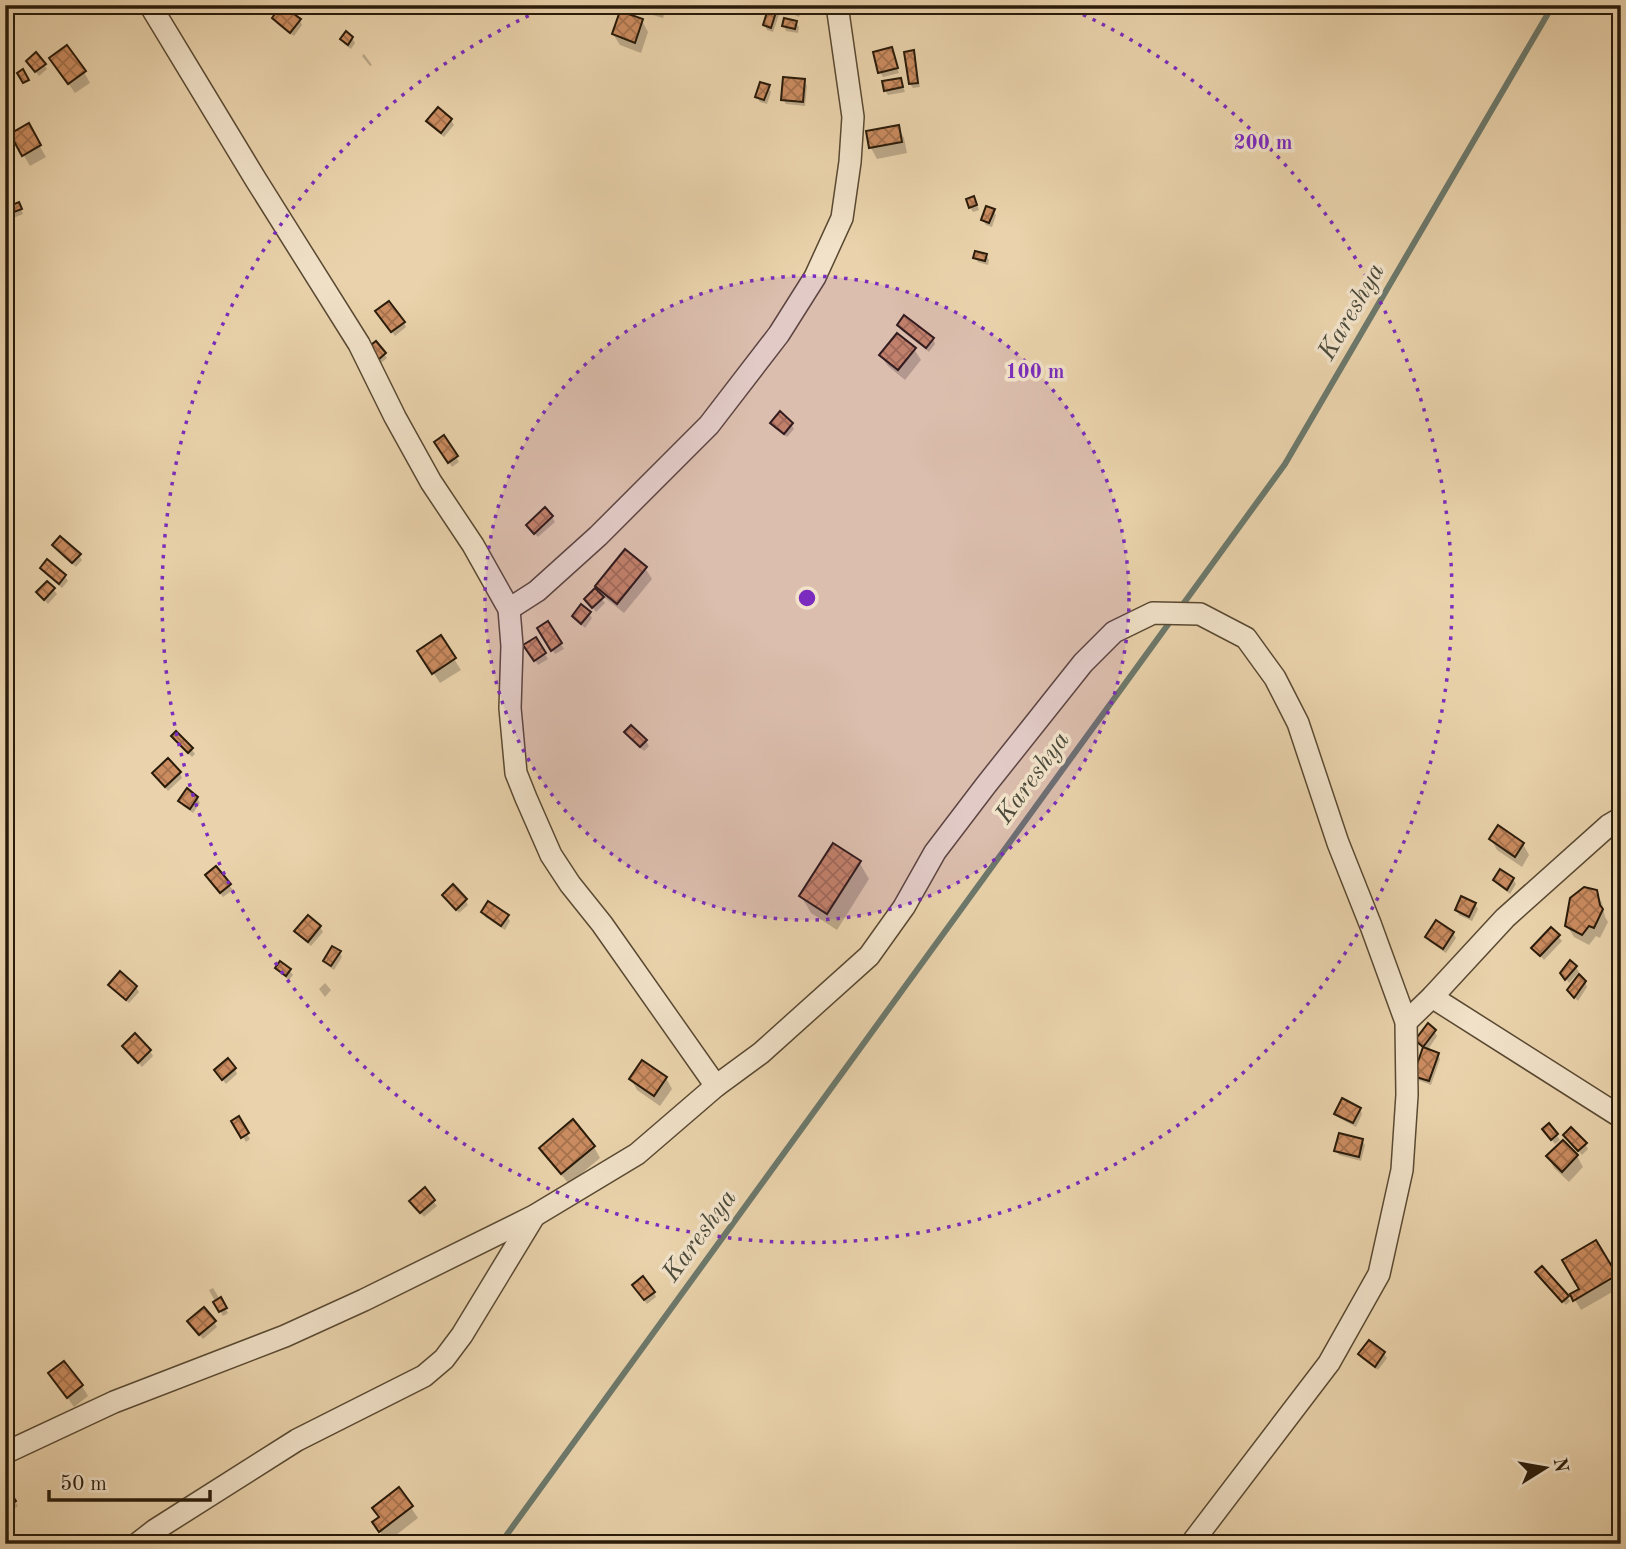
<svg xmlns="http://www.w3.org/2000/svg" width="1626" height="1549" font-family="'Old Standard TT',serif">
<defs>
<pattern id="building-cross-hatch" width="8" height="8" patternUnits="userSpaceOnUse" patternTransform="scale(1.75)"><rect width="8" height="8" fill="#cb8c60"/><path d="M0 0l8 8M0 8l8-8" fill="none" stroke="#a5724d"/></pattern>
</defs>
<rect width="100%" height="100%" fill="#ead3ac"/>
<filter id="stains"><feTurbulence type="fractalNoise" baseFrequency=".00286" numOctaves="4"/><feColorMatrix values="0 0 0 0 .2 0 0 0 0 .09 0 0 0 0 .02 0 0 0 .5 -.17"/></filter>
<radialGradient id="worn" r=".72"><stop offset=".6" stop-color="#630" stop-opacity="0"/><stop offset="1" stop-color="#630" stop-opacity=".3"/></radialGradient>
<!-- shadow -->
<g fill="#0003">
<path d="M628,5H665L666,8L663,18L629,8Z"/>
<path d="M788,5H804L799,17L790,13L787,8Z"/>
<path d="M776,10L779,15L773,32L767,30L765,25Z"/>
<path d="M274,18L300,20L302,25L294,36L276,23Z"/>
<path d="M642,21L648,32L641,53L620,45L613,34Z"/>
<path d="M796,23L799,27L798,33L786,31L784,26Z"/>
<path d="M352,38L355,43L351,49L344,44L342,39Z"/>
<path d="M891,49L899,73L883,77L880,72Z"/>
<path d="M913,52L915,57L920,87L913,88L910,84Z"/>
<path d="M364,54L372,65L370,66L362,56Z"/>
<path d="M44,65L47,69L39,76L31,66Z"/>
<path d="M58,69L84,72L90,83L75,93Z"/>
<path d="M900,79L905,92L888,95L885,90Z"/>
<path d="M804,81L807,86L805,106L786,104L783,99Z"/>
<path d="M768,87L771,92L767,104L760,102L757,97Z"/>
<path d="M451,120L454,125L444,137L431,126L428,122Z"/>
<path d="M28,126L46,157L30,166L12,135Z"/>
<path d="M898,127L904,138L907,153L877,159L871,148L868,132Z"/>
<path d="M976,202L979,210L973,212L970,207Z"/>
<path d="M6,209H21L23,214L11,219Z"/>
<path d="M993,211L996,215L992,227L986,225L983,220Z"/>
<path d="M986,255L989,260L988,265L978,262L975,258Z"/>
<path d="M380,316L404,323L406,327L395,336Z"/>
<path d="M899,325L933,339L935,344L929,352L901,330Z"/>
<path d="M914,349L921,360L905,380L888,366L881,356Z"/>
<path d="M372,353L384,354L387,358L381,363Z"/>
<path d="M772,423L791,424L794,429L787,437L775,428Z"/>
<path d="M443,437L459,462L452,467L436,442Z"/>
<path d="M552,517L555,522L538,537L531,530Z"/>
<path d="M54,546L79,555L82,560L76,567L57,550Z"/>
<path d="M42,568L65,576L68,581L62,588L44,573Z"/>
<path d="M645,568L652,579L624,613L604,597L598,586Z"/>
<path d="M47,583L57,594L48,604L38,593Z"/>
<path d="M595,591L605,603L596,612L586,599Z"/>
<path d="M589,613L592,618L585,628L577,621L574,617Z"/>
<path d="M547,623L564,649L555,654L539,628Z"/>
<path d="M535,639L548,659L538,665L525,645Z"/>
<path d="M454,659L461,670L440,683L426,662Z"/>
<path d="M626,732L646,741L649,746L644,751L629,737Z"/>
<path d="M176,733L192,750L195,754L192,757L176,741Z"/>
<path d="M180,773L182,778L168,791L157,778Z"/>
<path d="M197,798L200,803L193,813L183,806L180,801Z"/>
<path d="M1491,839L1523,844L1529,855L1522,867L1497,850Z"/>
<path d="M859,862L869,879L837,930L811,913L801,896Z"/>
<path d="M216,868L233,890L223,897L210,880Z"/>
<path d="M1513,879L1516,884L1510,894L1498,885L1495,880Z"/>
<path d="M1595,891L1602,903L1605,917L1608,922L1600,938L1596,936L1589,945L1574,937L1567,926Z"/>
<path d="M444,895L465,900L468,905L459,913Z"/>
<path d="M1475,904L1478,909L1472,921L1459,915L1457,910Z"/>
<path d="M483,912L507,916L510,921L505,930L485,917Z"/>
<path d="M1437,922L1453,933L1456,938L1446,953L1430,942L1427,937Z"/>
<path d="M320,927L323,932L311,946L299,936L297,931Z"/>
<path d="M1552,929L1562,941L1544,960L1533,948Z"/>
<path d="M340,953L342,957L334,970L328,966L325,961Z"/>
<path d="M281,964L290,971L293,975L289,980L280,973L278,968Z"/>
<path d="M1576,967L1579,972L1569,983L1562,973Z"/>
<path d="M120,973L136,987L139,992L129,1003L113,990L110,985Z"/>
<path d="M1585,982L1587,987L1578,1001L1572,995Z"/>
<path d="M325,983L331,990L325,997L319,989Z"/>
<path d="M1434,1031L1437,1036L1427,1051L1438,1055L1440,1059L1431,1085L1418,1080L1415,1075L1424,1049L1417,1040Z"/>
<path d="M124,1047L150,1051L153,1056L142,1067Z"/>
<path d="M235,1069L237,1074L226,1084L219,1075Z"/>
<path d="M666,1078L672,1089L660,1106L637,1090L631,1079Z"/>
<path d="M1360,1109L1362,1114L1356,1127L1339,1118L1336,1114Z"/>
<path d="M238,1119L250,1139L246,1142L234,1122Z"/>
<path d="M573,1122L594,1147L600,1158L569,1184L548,1159L542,1148Z"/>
<path d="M1549,1125L1560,1140L1555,1144L1547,1134Z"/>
<path d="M1568,1140L1585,1144L1588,1149L1582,1155Z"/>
<path d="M1362,1141L1365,1145L1361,1161L1339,1155L1336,1151Z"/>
<path d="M1563,1142L1577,1156L1583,1167L1569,1182L1554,1168L1548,1157Z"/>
<path d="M424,1190L437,1206L424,1217L414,1206Z"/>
<path d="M1596,1243L1621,1287L1581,1310L1572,1295L1581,1290Z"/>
<path d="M1540,1277L1567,1297L1570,1301L1566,1305Z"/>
<path d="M213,1288L228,1313L223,1316L209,1290Z"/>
<path d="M636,1290L654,1293L656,1297L647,1304Z"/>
<path d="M214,1322L217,1327L203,1339L192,1326Z"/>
<path d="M1360,1354H1384L1387,1358L1378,1370L1363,1359Z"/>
<path d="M51,1374L82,1386L88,1396L74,1407Z"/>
<path d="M399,1490L418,1518L387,1542L374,1523L380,1518Z"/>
<path d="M12,1498L18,1506L7,1514L5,1512V1503Z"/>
</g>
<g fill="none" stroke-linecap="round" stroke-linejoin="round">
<!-- stream -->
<g stroke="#6c796c" stroke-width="6">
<path d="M1181,607L1285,464L1553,5"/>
<path d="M500,1544L1172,619"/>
</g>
</g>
<!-- building -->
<g fill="url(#building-cross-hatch)" stroke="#291b0a" stroke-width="2">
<path d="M281,5L301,19L290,33L272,18Z"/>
<path d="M631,5H663L660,14Z"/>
<path d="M769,6L777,9L771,28L763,25Z"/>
<path d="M620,11L643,19L635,43L612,34Z"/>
<path d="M784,18L797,21L795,29L782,26Z"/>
<path d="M346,31L353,37L348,45L340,39Z"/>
<path d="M67,45L86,71L68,84L49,58Z"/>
<path d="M892,47L898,68L878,73L873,52Z"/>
<path d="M914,50L918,83L909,84L904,52Z"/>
<path d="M36,52L46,64L35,72L26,61Z"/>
<path d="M23,69L29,80L23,83L17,73Z"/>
<path d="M783,77L805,79L803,102L781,100Z"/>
<path d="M901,78L903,87L884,91L882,81Z"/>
<path d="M760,82L770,85L764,100L755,97Z"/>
<path d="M438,107L452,119L441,133L426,121Z"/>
<path d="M29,123L41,145L22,156L10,134Z"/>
<path d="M899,125L902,142L869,148L866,131Z"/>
<path d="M974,196L977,205L969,208L966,199Z"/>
<path d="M19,202L22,209L6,215L5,208Z"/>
<path d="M986,206L995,209L989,223L981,220Z"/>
<path d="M975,251L987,254L985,261L973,258Z"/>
<path d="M389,301L405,322L391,332L375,311Z"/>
<path d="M904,315L934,338L926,348L897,325Z"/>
<path d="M897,333L916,348L898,370L879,355Z"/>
<path d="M376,341L386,353L378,360L367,348Z"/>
<path d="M780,411L793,423L784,434L770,423Z"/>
<path d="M444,435L458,456L448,463L434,442Z"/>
<path d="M545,507L553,516L534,534L526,525Z"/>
<path d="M60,536L81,554L72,563L52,545Z"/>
<path d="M625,549L647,567L617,604L595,586Z"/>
<path d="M47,559L66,575L59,584L40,568Z"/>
<path d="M47,581L55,588L44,600L36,592Z"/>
<path d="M595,588L604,597L592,608L584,599Z"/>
<path d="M581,604L591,612L581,624L572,616Z"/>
<path d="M548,621L562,643L551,651L537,628Z"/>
<path d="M441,635L456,658L432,674L417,651Z"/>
<path d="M536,637L546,653L534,661L523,645Z"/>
<path d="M631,725L647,740L640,747L624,732Z"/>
<path d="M176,731L193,748L188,753L171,736Z"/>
<path d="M168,758L181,772L165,787L152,773Z"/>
<path d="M187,788L198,797L190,809L178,801Z"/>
<path d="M1498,825L1524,843L1515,857L1489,839Z"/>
<path d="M833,843L861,861L827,914L799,896Z"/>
<path d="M216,866L231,884L220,893L205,875Z"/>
<path d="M1500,869L1514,878L1507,890L1493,880Z"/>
<path d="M453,884L467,899L456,910L442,895Z"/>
<path d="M1584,887L1597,890L1600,905L1603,909L1594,928L1589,926L1582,935L1565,926L1570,898Z"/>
<path d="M1461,896L1476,903L1469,917L1455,910Z"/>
<path d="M488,901L509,915L501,926L481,912Z"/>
<path d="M308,915L321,926L308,942L294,931Z"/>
<path d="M1436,920L1454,932L1443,949L1425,937Z"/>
<path d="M1551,927L1560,935L1540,956L1531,948Z"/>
<path d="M332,946L341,951L331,966L323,961Z"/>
<path d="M1570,960L1577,966L1565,980L1560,973Z"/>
<path d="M280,961L291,969L286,976L275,968Z"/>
<path d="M120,971L137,986L126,1000L108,985Z"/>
<path d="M1579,974L1586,981L1574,998L1567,990Z"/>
<path d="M1428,1023L1436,1030L1423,1047L1415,1040Z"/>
<path d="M135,1033L151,1050L138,1063L122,1046Z"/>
<path d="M1423,1047L1439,1053L1429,1081L1413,1076Z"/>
<path d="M228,1058L236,1068L222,1080L214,1070Z"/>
<path d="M642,1060L667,1077L654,1096L629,1079Z"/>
<path d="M1342,1098L1361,1108L1353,1123L1334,1114Z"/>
<path d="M239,1116L249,1133L241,1138L231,1121Z"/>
<path d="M573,1119L595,1146L561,1174L539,1148Z"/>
<path d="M1549,1123L1558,1134L1551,1140L1542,1129Z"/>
<path d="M1571,1127L1587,1143L1578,1151L1563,1135Z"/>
<path d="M1339,1133L1363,1139L1359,1157L1334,1151Z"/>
<path d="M1563,1140L1578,1155L1562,1172L1546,1156Z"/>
<path d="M425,1187L435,1200L420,1213L409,1201Z"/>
<path d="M1596,1240L1617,1275L1573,1301L1570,1294L1579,1289L1562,1260Z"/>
<path d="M1542,1266L1569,1296L1562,1302L1535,1272Z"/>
<path d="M643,1276L655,1292L644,1300L632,1285Z"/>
<path d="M221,1297L227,1308L219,1312L213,1302Z"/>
<path d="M204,1307L216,1321L199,1335L187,1321Z"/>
<path d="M1369,1340L1385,1352L1375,1367L1358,1354Z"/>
<path d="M64,1361L83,1385L67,1398L48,1373Z"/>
<path d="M399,1487L413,1506L379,1532L372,1522L379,1517L372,1508Z"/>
<path d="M12,1495L16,1501L5,1509V1500Z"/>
</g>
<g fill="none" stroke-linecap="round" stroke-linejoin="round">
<defs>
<g id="minor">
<path d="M150,5L256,180L359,344L395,417L431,482L473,545L509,609L512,646L510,708L516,773L526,798L551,855L570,884L602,924L716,1086"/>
<path d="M509,609L537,591L598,536L709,425L779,334L815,277L842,218L850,162L853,117L837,5"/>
<path d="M1432,997L1621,1117"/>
<path d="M1406,1022L1432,997L1505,918L1609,825L1621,818"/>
<path d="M5,1453L114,1402L285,1336L364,1300L534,1216L637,1154L716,1086L761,1053L869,956L904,907L935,852L986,785L1083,663L1114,632L1153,613L1200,614L1246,638L1275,678L1298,723L1338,843L1371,926L1406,1022L1407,1095L1402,1170L1379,1274L1329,1363L1191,1544"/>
<path d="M137,1544L155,1530L297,1440L424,1376L444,1359L462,1335L533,1218"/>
</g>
</defs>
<!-- minor casing -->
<use href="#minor" stroke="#594932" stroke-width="24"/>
<!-- minor -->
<use href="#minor" stroke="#f1e2c9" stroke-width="21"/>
</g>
<!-- distance rings -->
<circle cx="807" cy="598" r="322" fill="#7b2cbf" fill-opacity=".12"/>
<g fill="none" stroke="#7b2cbf" stroke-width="3.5" stroke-dasharray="3.5 7">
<circle cx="807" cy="598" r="322"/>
<path d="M1064 6A645 645 0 1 1 550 6"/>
</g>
<g text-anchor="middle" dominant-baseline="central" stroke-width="7" stroke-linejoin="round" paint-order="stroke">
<!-- water labels -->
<g font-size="26" font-style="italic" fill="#4a4a3b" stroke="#f1e2c9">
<text transform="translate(1352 312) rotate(-60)">Kareshya</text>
<text transform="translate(1033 778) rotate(-54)">Kareshya</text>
<text transform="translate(700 1236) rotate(-54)">Kareshya</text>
</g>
</g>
<circle cx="807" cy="598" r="10" fill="#7b2cbf" stroke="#f1e2c9" stroke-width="3.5"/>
<g font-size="21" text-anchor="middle" font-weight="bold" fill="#7b2cbf" stroke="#f1e2c9" stroke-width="7" stroke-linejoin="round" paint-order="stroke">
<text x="1263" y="149">200 m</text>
<text x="1035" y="378">100 m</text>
</g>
<!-- margin -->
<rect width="1626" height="1549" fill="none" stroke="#ead3ac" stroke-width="28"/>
<rect x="7" y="7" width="1612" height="1535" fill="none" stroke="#291b0a" stroke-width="3.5"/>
<rect x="14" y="14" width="1598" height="1521" fill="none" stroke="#291b0a" stroke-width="2"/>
<!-- north arrow -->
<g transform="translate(1545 1468) rotate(79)" stroke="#f1e2c9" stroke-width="5" paint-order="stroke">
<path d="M0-5L12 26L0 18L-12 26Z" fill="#291b0a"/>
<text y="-10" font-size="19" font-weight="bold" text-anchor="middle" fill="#291b0a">N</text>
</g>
<!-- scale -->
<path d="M49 1490v10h161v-10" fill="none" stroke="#291b0a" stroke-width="3.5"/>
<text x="60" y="1490" font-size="21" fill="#291b0a" stroke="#f1e2c9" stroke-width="5" paint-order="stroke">50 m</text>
<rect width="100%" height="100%" filter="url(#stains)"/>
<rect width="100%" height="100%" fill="url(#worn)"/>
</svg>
